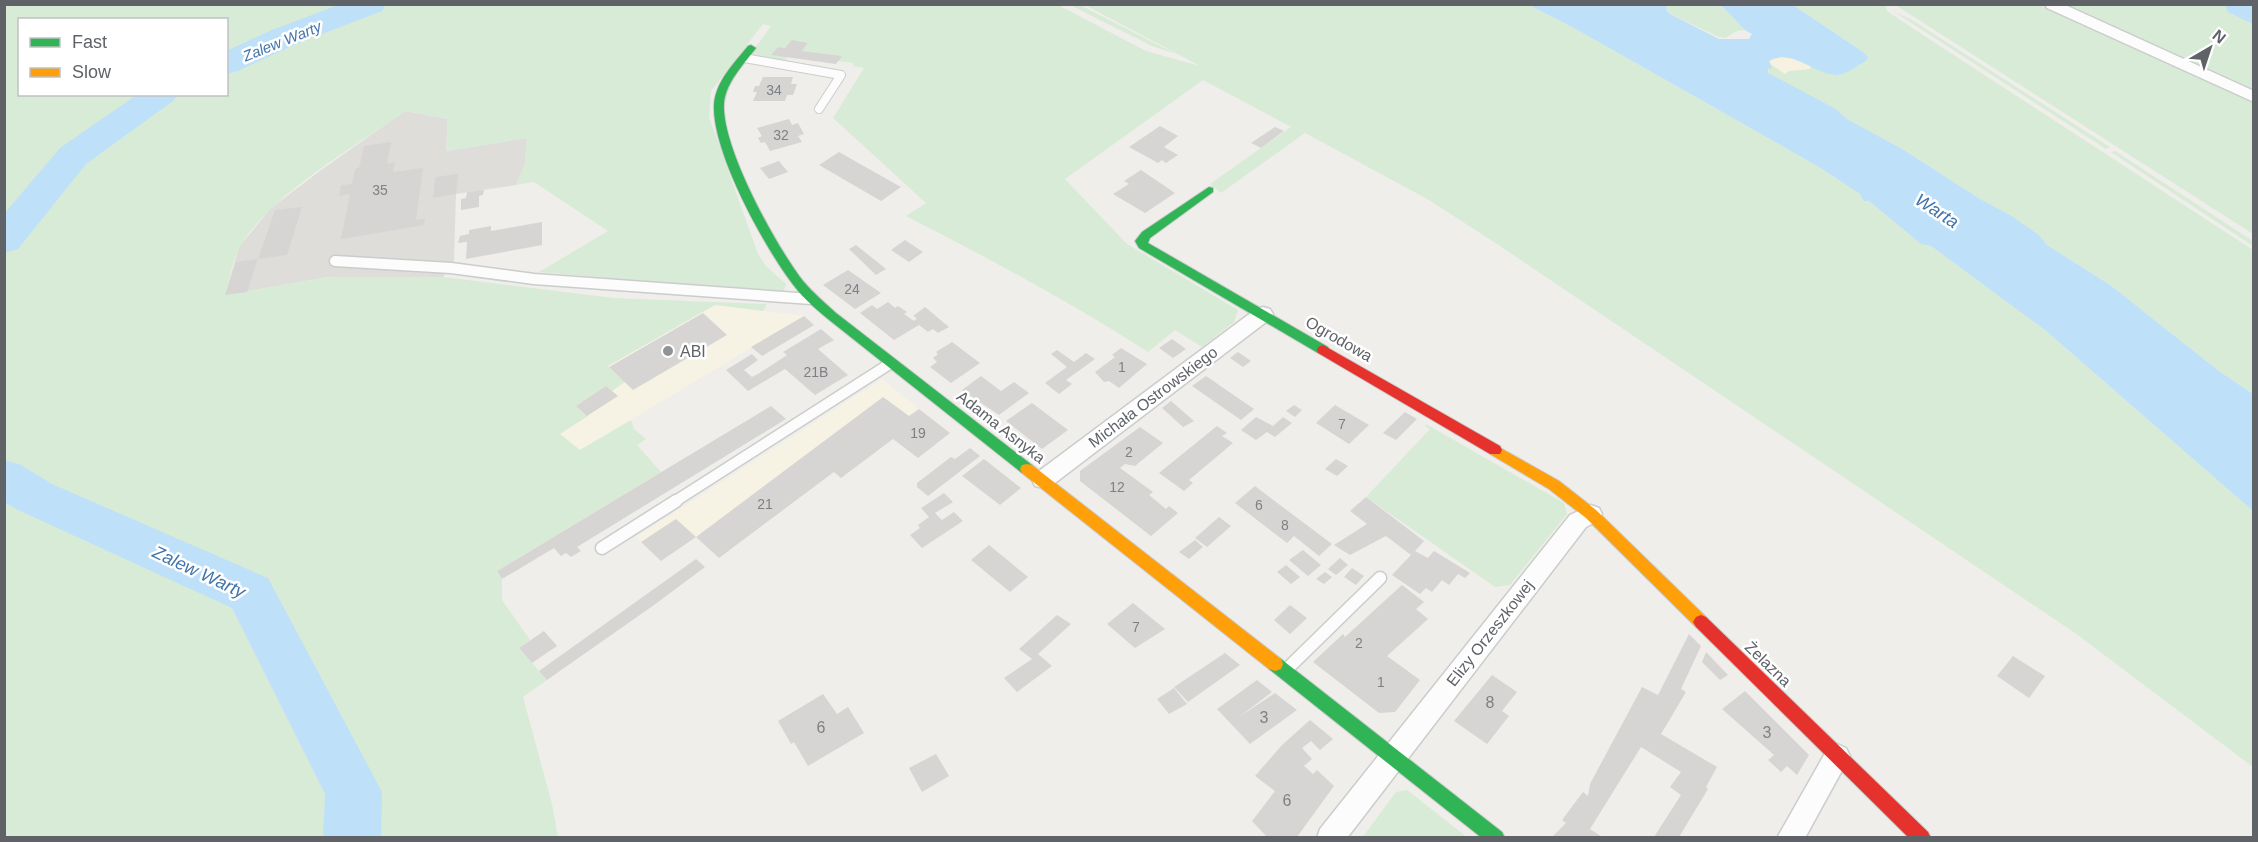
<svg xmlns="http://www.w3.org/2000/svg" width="2258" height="842" font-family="Helvetica,sans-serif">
<rect width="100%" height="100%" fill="#efeeea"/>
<!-- commercial -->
<g fill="#f7f3e4">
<path d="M715,305L804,316L580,450L552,428L601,370Z"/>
<path d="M882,379L919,409L719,558L696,537L661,561L636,537Z"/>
</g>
<!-- industrial -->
<path fill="#dfddda" d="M405,111L448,119L446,151L527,138L525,165L516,185L456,194L454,261L443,277H329L225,295L239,247L270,209L321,170Z"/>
<!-- green -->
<g fill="#d8ebd6" fill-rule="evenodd">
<path d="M1903,4H2037L2046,8L2073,9L2070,5H2253V234L1897,6Z"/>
<path d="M5,5H1058L1146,51L1200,66L1085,5H1529L1574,28L1819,167L1860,194L1864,200L1869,201L1921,244L1931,246L2045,330L2253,511V767L2075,633L1497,244L1429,200L1305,133L1221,193L1210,184L1291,127L1203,80L1065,179L1127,244L1238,310L1234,322L1202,347L1175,330L1148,352C1070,302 988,258 906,216L926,203L833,118L864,68L853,66L854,63L838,61L841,56L802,51L808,43L792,41L785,48L778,47L772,54L788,57L784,62L753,56V51L771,26L763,24L711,91L709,117L758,254L766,266L786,284L784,290L777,293L539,272L608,231L534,182L516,185L525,165L527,138L446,151L448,119L406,111C358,144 267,197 240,247C232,260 230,280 225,295L329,277H443L614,298L767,304L763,311L715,305L608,366L625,382L612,391L606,386L576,406L588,416L560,434L580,450L631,420L634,429L646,439L637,445L661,472L497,571L502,579V600L530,640L519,648L547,680L523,697L552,804L558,837L5,838ZM20,20H226V94H20Z"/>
<path d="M1070,5H1080L1176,54L1152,46Z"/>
<path d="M1666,5H1721L1745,30L1737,31L1725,38L1719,37L1670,14L1667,11Z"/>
<path d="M1793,5H1886L1887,11L1923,35L2253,250V394L2219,371L2110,285L2047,245L2039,235L2009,215L1980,199L1904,150L1847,119L1836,109L1768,74L1769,63L1785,74L1789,71L1809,69L1811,66L1834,75L1866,61L1863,52Z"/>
<path d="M1893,11L1912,20L2110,147L2106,149Z"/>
<path d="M2115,151L2253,241V246L2111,152Z"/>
<path d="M1426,424L1564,503L1567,514L1510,585L1495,587L1366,497L1430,429L1425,426Z"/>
<path d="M1407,790L1468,838H1362L1396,792Z"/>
</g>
<!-- sand -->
<path fill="#f6f1e1" d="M1787,57L1811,66L1810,69L1789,71L1785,74L1769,63L1774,58Z"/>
<!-- water -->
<g fill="#bfe0f9">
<path d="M1529,5H1666L1667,11L1670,14L1719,39H1749L1752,34L1745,30L1721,5H1793L1863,52L1868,57L1866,61C1856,66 1847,75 1836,75C1813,74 1792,48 1769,61L1772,68L1768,69V73L1836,109L1847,119L1904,150L1980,199L2010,215L2039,235L2047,245L2110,285L2219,371L2253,394V511L2045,330L1931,246L1921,244L1869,201H1864L1860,194L1819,167L1574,28Z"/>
<path d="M2225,5H2253V24L2228,12Z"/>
</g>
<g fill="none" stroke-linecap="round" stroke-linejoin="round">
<!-- river -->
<g fill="#bfe0f9" fill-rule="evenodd">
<path d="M341,4H386L382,11L296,44L238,71L226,74V51L272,30Z"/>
<path d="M138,94H178L173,101L86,164L18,249L4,253V214L60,148Z"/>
<path d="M4,460L21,465L52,484L268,578L382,792L381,838H323L325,794L232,608L18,510L4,502Z"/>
</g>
</g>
<!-- building -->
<g fill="#d6d5d3">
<path d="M792,40L808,43L802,51L842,56L836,64L771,55L778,47L785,48Z"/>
<path d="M763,77H793L791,84H797L793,95H787L785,101H753L757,92H753L755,86H759Z"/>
<path d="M789,119L792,125L798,123L804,134L798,136L802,142L770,151L765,142L761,143L758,138L762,136L757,128Z"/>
<path d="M1160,126L1178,136L1164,147L1178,155L1166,163L1162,160L1158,163L1129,147Z"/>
<path d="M1275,127L1284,131L1261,148L1251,143Z"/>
<path d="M391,142L387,164L395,162L393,172L423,168L416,220L425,219L424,225L341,239L350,194L339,196L341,185L352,184L355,169L359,168L364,146Z"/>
<path d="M839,152L853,160L901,187L881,201L819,165Z"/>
<path d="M779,161L788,172L769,179L760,168Z"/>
<path d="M1141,170L1175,193L1145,213L1113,194L1129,184L1124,181Z"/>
<path d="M458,174L456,194L433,198L435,177Z"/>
<path d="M484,190L483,195L479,196V207L461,210V199L466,198L467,192Z"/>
<path d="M302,207L287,255L258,259L247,292L225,295L236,262L258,259L275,210Z"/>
<path d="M542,222V245L466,259L467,242L458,243L460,236L469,234V230L491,226V231Z"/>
<path d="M905,240L923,252L909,262L891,250Z"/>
<path d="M856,245L886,269L876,275L849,249Z"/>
<path d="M848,270L881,293L855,309L823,285Z"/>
<path d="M888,302L895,308L898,306L907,312L904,314L914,321L917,318L913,316L925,307L949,327L938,333L933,329L928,332L919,325L894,340L860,313L872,305L877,309Z"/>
<path d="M703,313L727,335L633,390L609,367Z"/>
<path d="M804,316L814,325L762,356L751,347Z"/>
<path d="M821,329L834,340L818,349L848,375L815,395L785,369L748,391L726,370L752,354L758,360L744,370L752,377L758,374L787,355L783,352Z"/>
<path d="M1172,339L1186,349L1173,358L1159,348Z"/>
<path d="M952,342L980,363L951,383L930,367L937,362L933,358L938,354L936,352Z"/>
<path d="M1121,348L1147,364L1119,388L1109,381L1104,382L1095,372L1115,357L1112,355Z"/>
<path d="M1057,350L1074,362L1086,353L1095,359L1066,380L1072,384L1059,394L1045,383L1067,367L1051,354Z"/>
<path d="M1238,352L1251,361L1243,367L1230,358Z"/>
<path d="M981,376L1001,391L1014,382L1029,393L999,415L962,390Z"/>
<path d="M1206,376L1254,409L1241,420L1192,386Z"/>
<path d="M606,386L618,396L587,416L576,406Z"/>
<path d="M883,397L909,416L919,409L950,433L918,458L893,439L841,478L834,472L719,558L696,537Z"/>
<path d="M1171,401L1194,421L1183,427L1162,408Z"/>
<path d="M1032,403L1068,430L1042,449L1006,421Z"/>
<path d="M1294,405L1302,410L1295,417L1286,411Z"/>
<path d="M1335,405L1369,425L1349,444L1316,423Z"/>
<path d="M771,406L786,419L577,547L581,551L571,557L566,553L561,556L554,548L502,579L497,571Z"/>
<path d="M1405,412L1417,419L1396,440L1383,433Z"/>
<path d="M1256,417L1273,426L1283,417L1292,423L1275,437L1267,432L1256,440L1241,430Z"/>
<path d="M1217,426L1227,433L1222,436L1233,443L1189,480L1193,483L1184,491L1159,473Z"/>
<path d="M1140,427L1163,443L1135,466L1125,464L1120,468L1153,492L1149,495L1166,509L1169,506L1178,513L1151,536L1080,481V471Z"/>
<path d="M970,448L980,456L928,496L917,487V483L951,457L955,459Z"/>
<path d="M984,459L1021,488L1000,505L962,476Z"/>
<path d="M1336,459L1348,466L1337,476L1325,469Z"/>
<path d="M1255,486L1284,508L1332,544L1319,556L1294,536L1287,543L1235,503Z"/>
<path d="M944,493L953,502L935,513L942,520L954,512L963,521L922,548L910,535L920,528L918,525L929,517L921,508Z"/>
<path d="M1366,497L1424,541L1415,551L1428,558L1434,551L1470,573L1465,578L1458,574L1449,585L1442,580L1432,592L1426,588L1420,594L1392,575L1411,555L1386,536L1350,555L1334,545L1367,524L1350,511Z"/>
<path d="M1219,517L1231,526L1207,547L1195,538Z"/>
<path d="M676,519L696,537L661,561L641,542Z"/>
<path d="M1195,540L1203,547L1189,559L1179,552Z"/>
<path d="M989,545L1028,577L1010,592L971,560Z"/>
<path d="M1303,550L1321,565L1308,576L1289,560Z"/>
<path d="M1340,558L1348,565L1336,575L1328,569Z"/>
<path d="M696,559L705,567L654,605L547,680L539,671Z"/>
<path d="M1286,565L1300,577L1291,584L1277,572Z"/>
<path d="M1352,568L1364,576L1356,585L1344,577Z"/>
<path d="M1325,572L1332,577L1324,584L1316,579Z"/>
<path d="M1402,585L1424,602L1416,609L1428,619L1387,656L1420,680L1395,712L1379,713L1313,662L1343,634L1345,637Z"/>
<path d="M1133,603L1165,629L1135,648L1107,624Z"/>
<path d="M1290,605L1307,618L1290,634L1274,620Z"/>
<path d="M1057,615L1071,624L1038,654L1052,666L1017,692L1004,678L1032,659L1019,649Z"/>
<path d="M544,631L557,646L532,663L519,648Z"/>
<path d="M1689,634L1701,646L1681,689L1686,692L1661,734L1717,767L1706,787L1708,789L1679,837H1654L1681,795L1670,787L1681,772L1641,747L1590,829L1602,837H1552L1566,823L1562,820L1583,792L1588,796L1590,784L1642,687L1658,695Z"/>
<path d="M1706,652L1728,675L1720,680L1702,662Z"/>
<path d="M1225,653L1240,665L1188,702L1174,687Z"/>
<path d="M2013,656L2045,676L2029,698L1997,676Z"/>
<path d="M1492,675L1517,692L1502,711L1509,716L1487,744L1454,721Z"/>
<path d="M1257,680L1272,692L1239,717L1275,693L1297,710L1250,744L1217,709Z"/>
<path d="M1174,688L1187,704L1169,714L1157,699Z"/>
<path d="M1745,691L1809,755L1797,775L1787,766L1781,772L1768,760L1774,755L1722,709Z"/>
<path d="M823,694L837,714L848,707L864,733L808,766L794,742L791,744L778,721Z"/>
<path d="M1310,720L1333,739L1320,750L1311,741L1302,748L1312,759L1304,766L1313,774L1317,770L1334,786L1297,837H1267L1252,821L1275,791L1255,776L1282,745Z"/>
<path d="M936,754L949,776L922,792L909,768Z"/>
</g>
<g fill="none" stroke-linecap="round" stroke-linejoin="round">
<defs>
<path id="lane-far2" d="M744,58L841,75L819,109"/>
<g id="lane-far1">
<path d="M335,261L451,268L534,279L811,299"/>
<path d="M674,502L891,363"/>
</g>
<g id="lane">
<path d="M602,548L676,501"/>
<path d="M1286,670L1380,578"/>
</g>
<g id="street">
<path d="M2045,4H2063L2254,91V102L2047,8Z"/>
<path d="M1263,307L1270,309L1273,314L1270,319L1051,486L1043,488L1035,486L1032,480L1035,474L1256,309Z"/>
<path d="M1591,505L1599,508L1602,514L1599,520L1586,527L1347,838H1317L1320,829L1570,515Z"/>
<path d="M1837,744L1846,748L1850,756L1805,838H1777L1828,748Z"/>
</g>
<g id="fast">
<path d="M751,45L756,48C744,64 726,82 724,103C721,147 776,246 803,281C813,293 825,303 836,313L1032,465L1034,469L1032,473H1022L828,319C816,309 804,299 795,287C765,249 712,152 714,105C715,82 735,62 748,46Z"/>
<path d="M1209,187L1213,188V192L1150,238L1148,243L1328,347L1329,350L1328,353H1318L1139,248L1135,241L1142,232Z"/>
<path d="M1275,657L1281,659L1502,832L1505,838H1482L1269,669L1267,664L1269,659Z"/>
</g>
<g id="slow">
<path d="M1495,445L1559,481L1596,510L1706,617L1709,622L1706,627L1701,629L1696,627L1586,518L1549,489L1490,454L1488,450L1490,446Z"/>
<path d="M1027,464L1032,465L1281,659L1283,664L1281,669L1275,671L1269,669L1022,473L1020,469L1022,465Z"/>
</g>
<g id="jam">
<path d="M1323,345L1500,446L1502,450L1500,454H1490L1318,353L1317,350L1318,347Z"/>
<path d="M1701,615L1706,617L1928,832L1931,838H1909L1696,627L1693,622L1696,617Z"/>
</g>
</defs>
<!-- lane-far2 casing -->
<use href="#lane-far2" stroke="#cbcccc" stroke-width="10"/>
<!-- lane-far1 casing -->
<use href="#lane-far1" stroke="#cbcccc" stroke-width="13"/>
<!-- lane casing -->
<use href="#lane" stroke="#cbcccc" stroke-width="15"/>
<!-- street casing -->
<use href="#street" stroke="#cbcccc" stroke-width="3"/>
<!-- fast casing -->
<use href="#fast" stroke="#cacacb" stroke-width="2"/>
<!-- slow casing -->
<use href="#slow" stroke="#cacacb" stroke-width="2"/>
<!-- jam casing -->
<use href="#jam" stroke="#cacacb" stroke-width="2"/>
<!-- lane-far2 -->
<use href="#lane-far2" stroke="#fdfcfc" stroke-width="8"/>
<!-- lane-far1 -->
<use href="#lane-far1" stroke="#fdfcfc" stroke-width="10"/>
<!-- lane -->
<use href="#lane" stroke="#fdfcfc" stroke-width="12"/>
<!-- street -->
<use href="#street" fill="#fdfcfc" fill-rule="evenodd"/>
<!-- fast -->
<use href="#fast" fill="#30b455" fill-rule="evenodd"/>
<!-- slow -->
<use href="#slow" fill="#ff9f0a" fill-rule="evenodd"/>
<!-- jam -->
<use href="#jam" fill="#e5322d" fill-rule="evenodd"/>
</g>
<!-- markers -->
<circle fill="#919496" stroke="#fff" stroke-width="2" cx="668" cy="351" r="6"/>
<g text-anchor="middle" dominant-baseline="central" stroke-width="5" stroke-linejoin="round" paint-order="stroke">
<!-- number labels -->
<g font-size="14" fill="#7e8184">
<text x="774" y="90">34</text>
<text x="781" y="135">32</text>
<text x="380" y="190">35</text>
<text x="852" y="289">24</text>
<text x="1122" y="367">1</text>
<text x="816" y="372">21B</text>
<text x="1342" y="424">7</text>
<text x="918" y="433">19</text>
<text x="1129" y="452">2</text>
<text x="1117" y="487">12</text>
<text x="765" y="504">21</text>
<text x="1259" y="505">6</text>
<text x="1285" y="525">8</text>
<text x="1136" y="627">7</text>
<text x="1359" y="643">2</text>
<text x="1381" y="682">1</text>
</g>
<!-- far-water labels -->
<g font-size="15" font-style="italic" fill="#4174aa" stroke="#fff">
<text transform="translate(282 41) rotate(-22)">Zalew Warty</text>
</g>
<!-- street labels -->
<g font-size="16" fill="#5f6368" stroke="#fff">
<text transform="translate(1339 339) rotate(30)">Ogrodowa</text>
<text transform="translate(1153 397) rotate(-37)">Michała Ostrowskiego</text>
<text transform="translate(1001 427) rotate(38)">Adama Asnyka</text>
<text transform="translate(1490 633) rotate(-52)">Elizy Orzeszkowej</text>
<text transform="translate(1768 664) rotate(44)">Żelazna</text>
</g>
<!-- poi labels -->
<g font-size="16" fill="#5f6368" stroke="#fff" text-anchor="start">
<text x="680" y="351">ABI</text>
</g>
<!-- near-number labels -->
<g font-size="16" fill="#7e8184">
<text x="1490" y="702">8</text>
<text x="1264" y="717">3</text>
<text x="821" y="727">6</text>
<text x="1767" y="732">3</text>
<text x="1287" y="800">6</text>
</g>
<!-- water labels -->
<g font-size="18" font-style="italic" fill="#4174aa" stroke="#fff">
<text transform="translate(1937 211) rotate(33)">Warta</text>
<text transform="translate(199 572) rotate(25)">Zalew Warty</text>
</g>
</g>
<!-- border -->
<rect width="2258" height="842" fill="none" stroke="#5f6368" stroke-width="12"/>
<!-- legend -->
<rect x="18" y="18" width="210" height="78" fill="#ffffff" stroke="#bfc1c3" stroke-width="1.5"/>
<rect x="30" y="38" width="30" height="9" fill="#30b455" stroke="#bfc1c3" stroke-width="1.5"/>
<text x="72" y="48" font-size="18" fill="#5f6368">Fast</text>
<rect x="30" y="68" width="30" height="9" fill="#ff9f0a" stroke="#bfc1c3" stroke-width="1.5"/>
<text x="72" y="78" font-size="18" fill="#5f6368">Slow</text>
<!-- north arrow -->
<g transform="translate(2210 48) rotate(39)" stroke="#ffffff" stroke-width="4.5" paint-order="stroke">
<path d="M0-4.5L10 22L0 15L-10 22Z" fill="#5f6368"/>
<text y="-9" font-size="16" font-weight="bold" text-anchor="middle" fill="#5f6368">N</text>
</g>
</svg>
